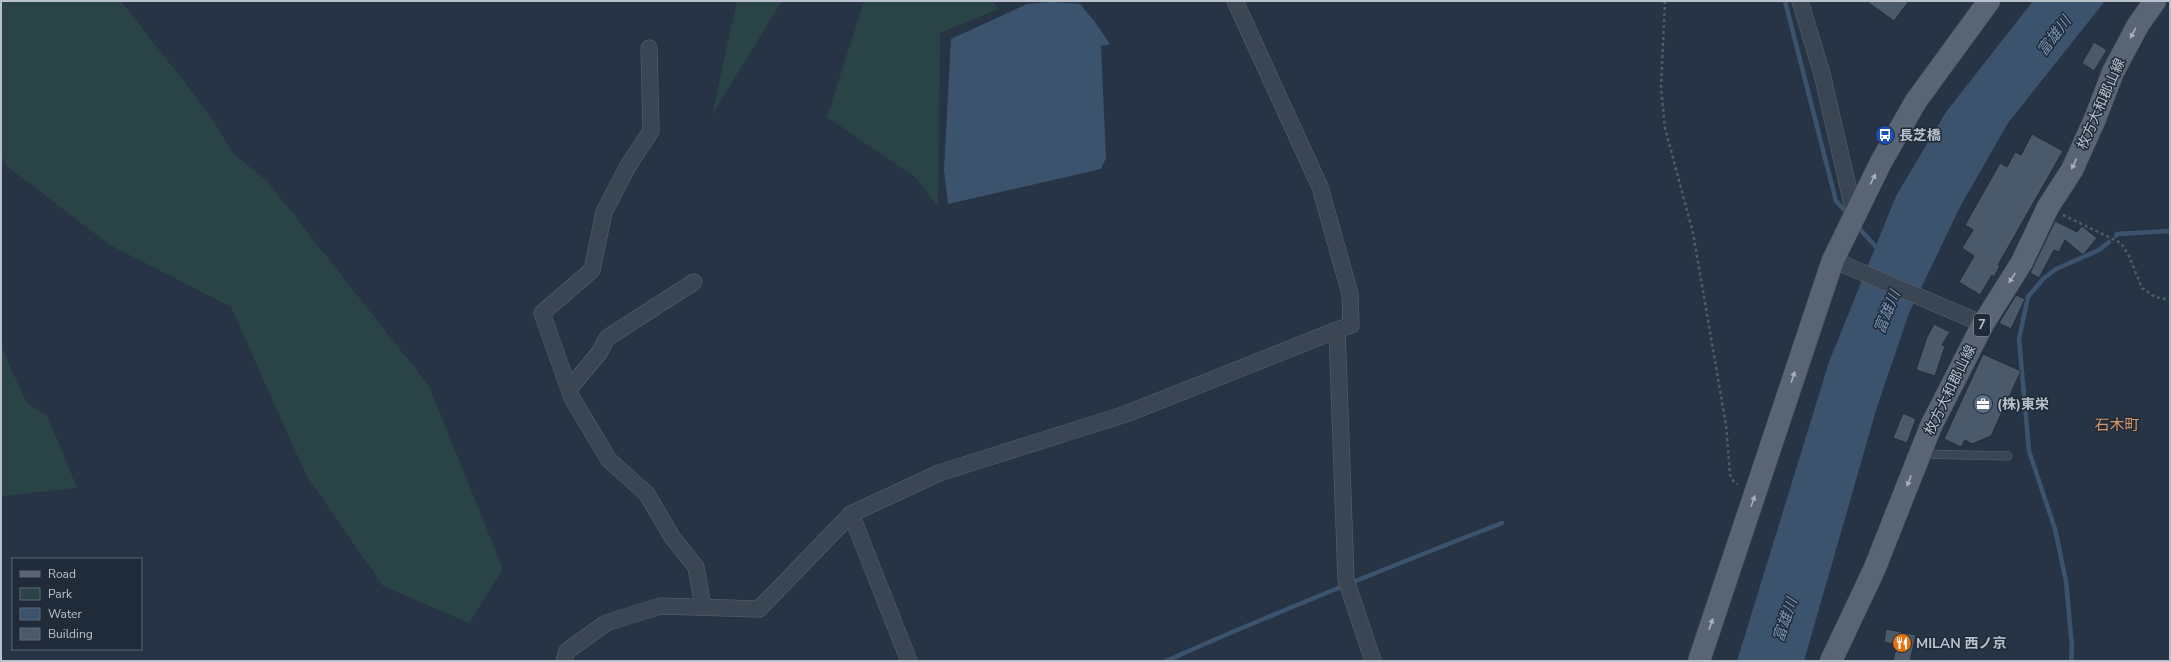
<svg xmlns="http://www.w3.org/2000/svg" width="2171" height="662" font-family="'Nunito Sans','Noto Sans JP',sans-serif">
<rect width="100%" height="100%" fill="#273445"/>
<!-- green -->
<g fill="#294346">
<path d="M1,1H121L207,111L233,153L267,181L429,386L503,569L469,623L383,586L306,475L231,307L110,245L8,167L1,156Z"/>
<path d="M737,1H782L712,115Z"/>
<path d="M864,1H993L998,9L940,33L938,207L915,177L827,117Z"/>
<path d="M1,346L26,402L48,417L77,488L1,496Z"/>
</g>
<!-- water -->
<g fill="#3c536e">
<path d="M2033,1H2105L2008,123L1961,205L1909,313L1877,407L1804,661H1737L1829,362L1896,196L1946,112Z"/>
<path d="M1052,2L1080,4L1095,22L1110,44L1101,46L1106,158L1101,169L948,204L944,170L951,39L1027,4Z"/>
</g>
<g fill="none" stroke-linecap="round" stroke-linejoin="round">
<!-- stream -->
<g stroke="#3c536e" stroke-width="4.5">
<path d="M1785,1L1836,201L1848,214"/>
<path d="M1856,225L1878,249"/>
<path d="M2116,236L2117,234L2170,231"/>
<path d="M1166,661C1276,612 1389,567 1502,523"/>
<path d="M2071,661L2072,647L2066,581L2055,529L2029,451L2019,339L2028,297L2043,279L2056,269L2099,250L2109,242"/>
</g>
</g>
<!-- building -->
<g fill="#4b5a6b" stroke="#222d3c">
<path d="M1866,1H1909L1894,21Z"/>
<path d="M2094,42L2107,50L2094,71L2082,63Z"/>
<path d="M2032,134L2063,151L1998,265L2000,266L1994,277L1992,275L1980,295L1959,282L1974,256L1962,248L1973,230L1965,225L2000,163L2007,167L2015,152L2021,155Z"/>
<path d="M2055,221L2077,232L2082,226L2097,238L2083,255L2065,240L2059,252L2054,250L2039,278L2030,273Z"/>
<path d="M2016,295L2025,299L2011,329L1999,323Z"/>
<path d="M1934,324L1950,332L1942,345L1945,346L1935,376L1916,370L1927,337Z"/>
<path d="M1983,354L2021,371L1991,436L1972,444L1965,440L1961,447L1944,439Z"/>
<path d="M1903,413L1916,419L1907,443L1893,438Z"/>
<path d="M1886,629L1916,635L1910,661H1893L1897,645L1884,642Z"/>
</g>
<g fill="none" stroke-linecap="round" stroke-linejoin="round">
<defs>
<path id="lane" d="M1921,454L2008,456"/>
<g id="street">
<path d="M1235,1L1320,187L1350,294L1351,325L1337,330L1346,580L1373,661"/>
<path d="M1800,1L1822,74L1855,217"/>
<path d="M649,48L651,131L628,166L604,212L592,270L542,313L572,398L609,460L647,494L672,537L696,567L703,607"/>
<path d="M1833,260L1983,324"/>
<path d="M569,389L599,353L607,338L694,282"/>
<path d="M851,514L909,661"/>
<path d="M564,661L567,651L606,623L660,606L759,609L851,514L939,473L1126,414L1337,330"/>
</g>
<g id="primary">
<path d="M1699,661L1833,260L1881,162L1916,101L1989,1"/>
<path d="M1831,661L1874,570L1931,426L1983,324L2022,262L2048,207L2072,170L2095,119L2113,72L2138,25L2155,1"/>
</g>
</defs>
<!-- lane casing -->
<use href="#lane" stroke="#5a6471" stroke-width="9"/>
<!-- street casing -->
<use href="#street" stroke="#5a6471" stroke-width="17"/>
<!-- primary casing -->
<use href="#primary" stroke="#454f5d" stroke-width="23"/>
<!-- path -->
<g stroke="#476061" stroke-width="2.5" stroke-dasharray="3 3" stroke-linecap="butt">
<path d="M1665,1L1661,87L1665,128L1693,233L1726,425L1730,475L1734,482L1738,484"/>
<path d="M2063,215L2121,243L2129,256L2142,288L2155,297L2170,300"/>
</g>
<!-- lane -->
<use href="#lane" stroke="#3b4654" stroke-width="8"/>
<!-- street -->
<use href="#street" stroke="#3b4654" stroke-width="16"/>
<!-- primary -->
<use href="#primary" stroke="#596574" stroke-width="22"/>
</g>
<!-- one-way arrows -->
<defs><path id="oneway-solid" d="M-6-.8H1V-3.2L6.5 0L1 3.2V.8H-6Z"/></defs>
<g fill="#a6afbb">
<use href="#oneway-solid" transform="translate(2133 33) rotate(118)"/>
<use href="#oneway-solid" transform="translate(2074 164) rotate(116)"/>
<use href="#oneway-solid" transform="translate(1873 179) rotate(-64)"/>
<use href="#oneway-solid" transform="translate(2012 278) rotate(123)"/>
<use href="#oneway-solid" transform="translate(1793 377) rotate(-72)"/>
<use href="#oneway-solid" transform="translate(1909 481) rotate(111)"/>
<use href="#oneway-solid" transform="translate(1753 501) rotate(-71)"/>
<use href="#oneway-solid" transform="translate(1711 624) rotate(-71)"/>
</g>
<!-- icons -->
<defs>
<symbol id="bus-disc" viewBox="-11 -11 22 22"><circle r="9.5" fill="#1a4fb4" stroke="#202b3a"/><path d="M-5-6H5V4H4V6H2V4H-2V6H-4V4H-5ZM-3.5-4V0h7V-4ZM-3.5 1.2v1.5H-2V1.2ZM2 1.2v1.5H3.5V1.2Z" fill="#fff"/></symbol>
<symbol id="office-disc" viewBox="-11 -11 22 22"><circle r="9.5" fill="#5c6f8a" stroke="#202b3a"/><path d="M-6-3h4V-5.5h4V-3h4V5H-6ZM-1-4.5V-3h2v-1.5ZM-6 0V1H6V0Z" fill="#fff"/></symbol>
<symbol id="restaurant-disc" viewBox="-11 -11 22 22"><circle r="9.5" fill="#e8710a" stroke="#202b3a"/><path d="M-5-6h1v4h1v-4h1v4h1v-4h1v5L-1.5 .5V6h-2V.5L-5-1ZM5-6V6H3V1.5H1.5Q1.5-4 5-6Z" fill="#fff"/></symbol>
</defs>
<g fill-rule="evenodd">
<use href="#bus-disc" x="1874" y="124" width="22" height="22"/>
<use href="#office-disc" x="1972" y="393" width="22" height="22"/>
<use href="#restaurant-disc" x="1891" y="632" width="22" height="22"/>
</g>
<g text-anchor="middle" dominant-baseline="central" stroke-width="3" stroke-linejoin="round" paint-order="stroke">
<!-- shield labels -->
<rect fill="#202b3a" stroke="#8b94a1" stroke-width="1" x="1974" y="314" width="16" height="22" rx="3"/>
<g font-size="13" font-weight="bold" fill="#b9c1cd">
<text x="1982" y="325">7</text>
</g>
<!-- street labels -->
<g font-size="14" fill="#b9c1cd" stroke="#202b3a">
<text transform="translate(2101 104) rotate(-66)">枚方大和郡山線</text>
<text transform="translate(1950 390) rotate(-64)">枚方大和郡山線</text>
</g>
<!-- poi labels -->
<g font-size="14" font-weight="bold" fill="#b9c1cd" stroke="#202b3a" text-anchor="start">
<text x="1899" y="135">長芝橋</text>
<text x="1997" y="404">(株)東栄</text>
<text x="1916" y="643">MILAN 西ノ京</text>
</g>
<!-- water labels -->
<g font-size="15" font-style="italic" fill="#7893b1" stroke="#202b3a">
<text transform="translate(2054 36) rotate(-53)">富雄川</text>
<text transform="translate(1887 312) rotate(-68)">富雄川</text>
<text transform="translate(1785 620) rotate(-71)">富雄川</text>
</g>
<!-- neighbourhood labels -->
<g font-size="15" fill="#da9667" stroke="#202b3a">
<text x="2117" y="425">石木町</text>
</g>
</g>
<!-- border -->
<rect width="2171" height="662" fill="none" stroke="#b9c1cd" stroke-width="4"/>
<!-- legend -->
<rect x="12" y="558" width="130" height="92" fill="#202b3a" stroke="#5d6775"/>
<rect x="20" y="571" width="20" height="6" fill="#596574" stroke="#5d6775"/>
<text x="48" y="578" font-size="12" fill="#b9c1cd">Road</text>
<rect x="20" y="588" width="20" height="12" fill="#294346" stroke="#5d6775"/>
<text x="48" y="598" font-size="12" fill="#b9c1cd">Park</text>
<rect x="20" y="608" width="20" height="12" fill="#3c536e" stroke="#5d6775"/>
<text x="48" y="618" font-size="12" fill="#b9c1cd">Water</text>
<rect x="20" y="628" width="20" height="12" fill="#4b5a6b" stroke="#5d6775"/>
<text x="48" y="638" font-size="12" fill="#b9c1cd">Building</text>
</svg>
